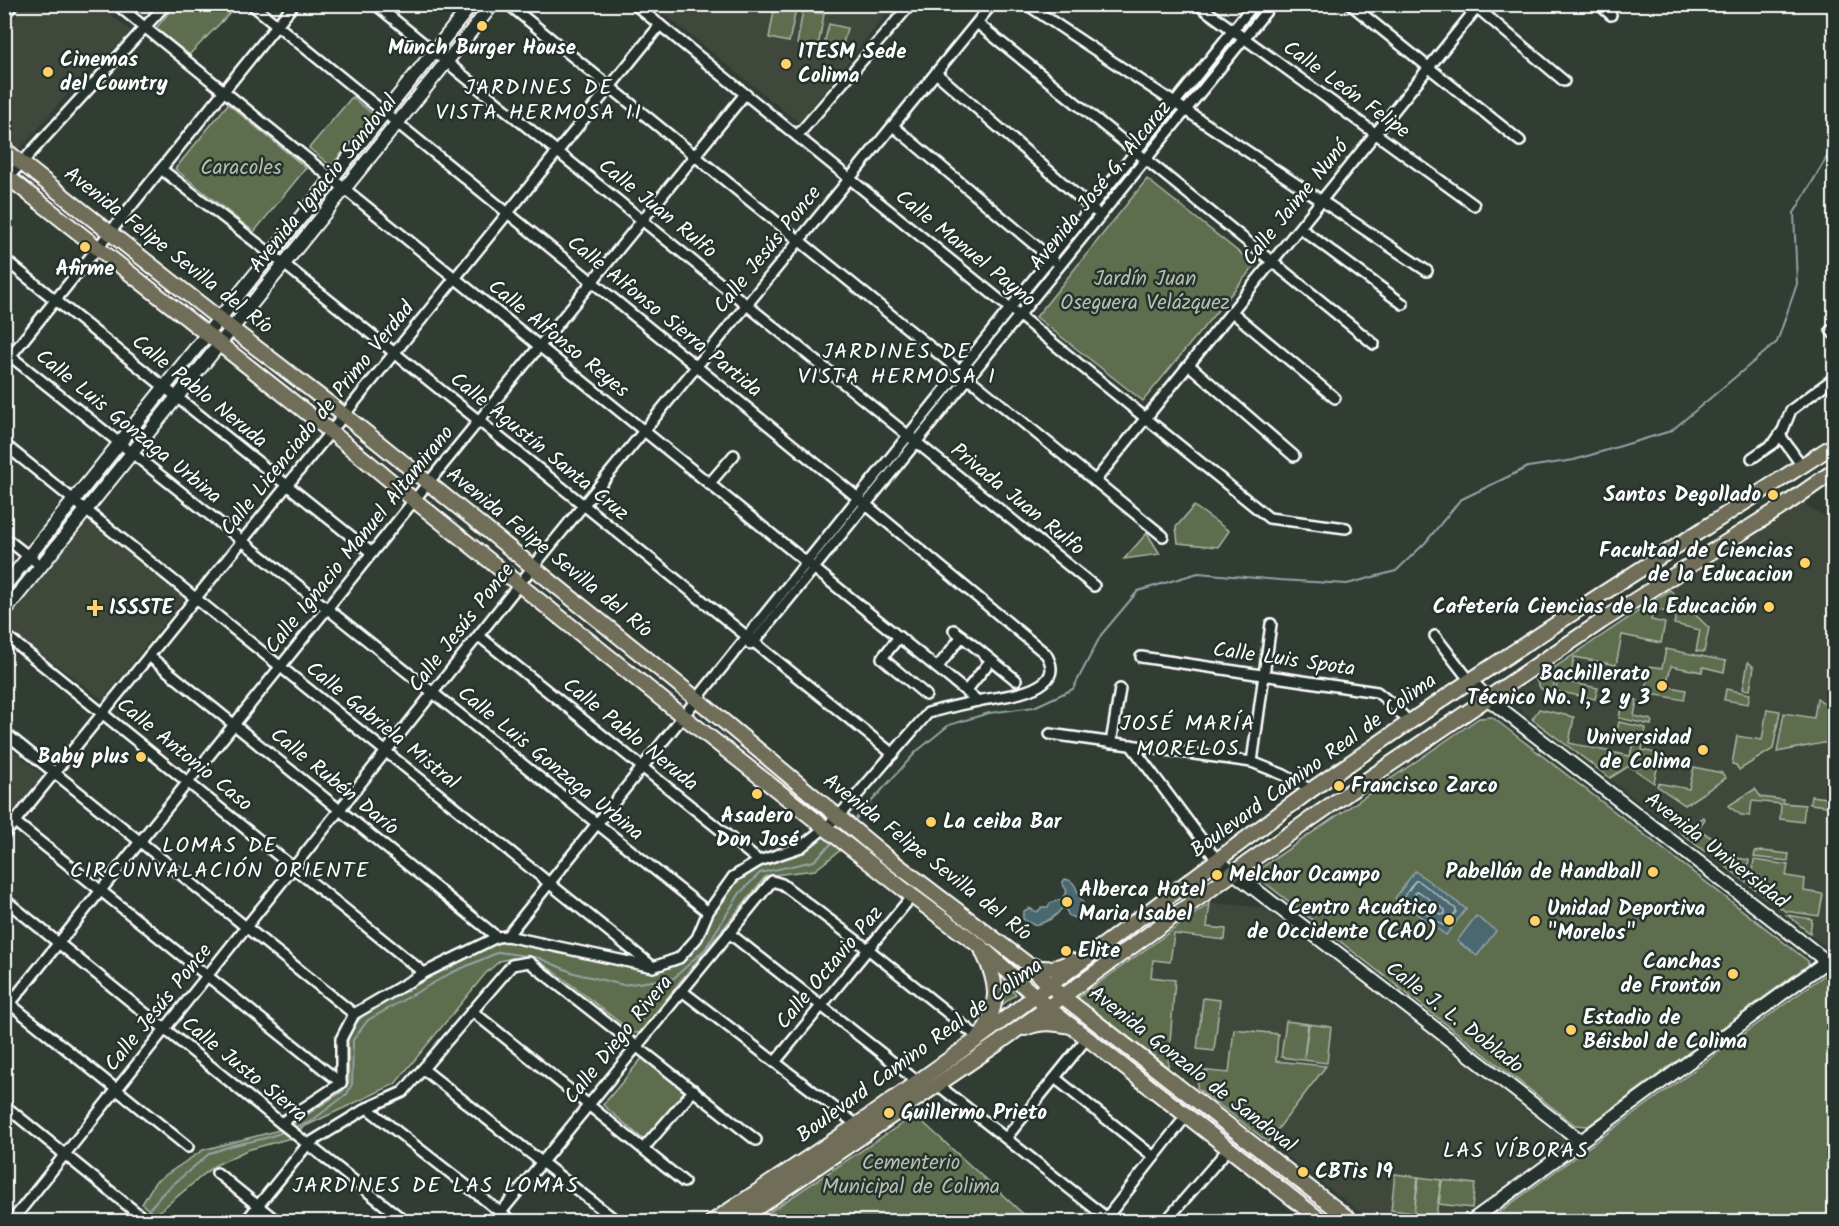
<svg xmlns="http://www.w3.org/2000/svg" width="1839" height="1226" font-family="Kalam,sans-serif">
<rect width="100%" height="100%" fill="#313c33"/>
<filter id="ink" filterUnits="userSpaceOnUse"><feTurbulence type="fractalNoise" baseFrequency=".0167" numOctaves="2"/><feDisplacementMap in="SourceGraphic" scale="12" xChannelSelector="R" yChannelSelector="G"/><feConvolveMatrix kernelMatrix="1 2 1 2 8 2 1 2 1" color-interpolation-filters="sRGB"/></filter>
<g filter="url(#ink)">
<!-- built -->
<g fill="#3f463a">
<path d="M25,5H99L130,30V33L103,59L100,56L31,137L20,148L14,149L5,141V29Z"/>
<path d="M653,5H894L799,123Z"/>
<path d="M1798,501L1834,522V953L1507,700L1510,695L1536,679Z"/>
<path d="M87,515L186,594L185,597L103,700L5,627L4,618Z"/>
<path d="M5,744L41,773L42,780L5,824Z"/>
<path d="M1210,903L1262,907L1342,966L1564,1137L1565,1143L1456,1221H1372L1078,998Z"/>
</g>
<!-- green -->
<g fill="#5e6d4f" stroke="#aeb6a7" stroke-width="1.5">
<path d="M175,5H231L235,8L186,58L157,32V27Z"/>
<path d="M775,5L796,9L789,42L769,38Z"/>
<path d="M803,10L824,14L818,47L797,44Z"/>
<path d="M829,24L847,28L840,56L822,52Z"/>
<path d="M352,97L374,115L331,166L309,148Z"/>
<path d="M228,104L306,168L254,232L175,169Z"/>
<path d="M1147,179L1255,265L1143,401L1036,317Z"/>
<path d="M1194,506L1229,531L1218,547L1178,543L1176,527Z"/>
<path d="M1147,533L1160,554L1124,559Z"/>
<path d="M1670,590L1709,628L1704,652L1696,651L1700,630L1674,624L1676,614L1654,609L1651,620L1665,623L1661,643L1622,635L1616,665L1574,657L1570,680L1556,677L1552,692L1541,689L1536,680Z"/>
<path d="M1666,649L1726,661L1724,672L1703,667L1702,672L1671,666L1666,686L1686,690L1684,700L1645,693L1650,666L1662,668Z"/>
<path d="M1748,662L1754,667L1750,690L1743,689Z"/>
<path d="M1558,680L1598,688L1595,699L1555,691Z"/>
<path d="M1726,689L1750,694L1748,704L1724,700Z"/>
<path d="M1623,697L1637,700L1634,716L1652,720L1651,725L1619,718Z"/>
<path d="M1817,698L1834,710V741L1777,752L1784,713L1814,718Z"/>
<path d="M1539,709L1574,717L1569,743L1630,756L1634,738L1616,734L1619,722L1646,728L1642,750L1660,754L1654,783L1629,766L1610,778L1532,719Z"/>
<path d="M1767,709L1780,711L1773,749L1739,770L1736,765L1732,764L1737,736L1762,740Z"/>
<path d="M1492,717L1808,961V965L1588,1126L1575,1125L1255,875V872L1479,718Z"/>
<path d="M1694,767L1722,773L1726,778L1685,805L1657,786L1658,783L1689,789Z"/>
<path d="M1755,789L1761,797L1783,800V803L1805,805L1803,822L1780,819L1781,804L1752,801L1750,816L1741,815L1728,806Z"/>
<path d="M1811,796L1834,799V807L1810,804Z"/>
<path d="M1703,817L1705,819L1698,829L1723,845L1721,853L1704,851L1680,832Z"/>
<path d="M824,835L842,849L815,870L766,876L678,984L640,1033H633L559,975L538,961L526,958H513L500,961L486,973L395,1084L297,1130L291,1125L343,1091L349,1082L348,1040L354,1026L365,1012L493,944L509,942L654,972L678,965L699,940L713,912L737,879L761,865L804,851Z"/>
<path d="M1763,851L1789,854L1788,861L1754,857L1755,852Z"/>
<path d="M1726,856L1749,860L1746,882L1724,865Z"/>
<path d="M1754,860L1788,865L1786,876L1805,879L1804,891L1823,894L1819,916L1785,911L1750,885Z"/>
<path d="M1210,903L1207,927L1226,929L1225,940L1174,934L1170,962L1153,960L1151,977L1175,980L1168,1067L1078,998Z"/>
<path d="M1787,915L1812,919L1810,933Z"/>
<path d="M1826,974L1834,980V1221H1487Z"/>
<path d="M1004,983L1016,994L1002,1005Z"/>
<path d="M1203,998L1220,1000L1214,1051L1197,1049Z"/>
<path d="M1286,1021L1308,1024L1304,1058L1309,1024L1331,1027L1327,1063L1281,1057Z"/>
<path d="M1234,1029L1278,1034L1276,1061L1326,1066L1268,1142L1197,1088L1199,1070L1229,1073Z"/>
<path d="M643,1057L684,1092L644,1140L603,1105Z"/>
<path d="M915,1115L1031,1221H753L766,1214Z"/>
<path d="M279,1130L291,1138L247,1150L214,1166L155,1215L142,1204L155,1182L203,1150Z"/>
<path d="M1395,1174L1418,1177L1414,1212L1419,1177L1441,1180L1436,1216L1391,1210Z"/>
<path d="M1442,1180L1475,1184L1472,1208L1439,1204Z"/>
</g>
<!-- water -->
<g fill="#496870" stroke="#92a4a9" stroke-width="1.5">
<path d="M1415,871L1466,909L1446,935L1395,898Z"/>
<path d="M1065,879C1076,881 1076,889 1080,897C1083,903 1085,905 1085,912L1081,917L1075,918L1069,916L1065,908H1062C1056,917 1045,923 1034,925L1023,919C1022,913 1023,911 1029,908L1037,912L1042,907H1048L1050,903L1062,899L1067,891L1062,883Z"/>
<path d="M1476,916L1496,931L1477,956L1457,941Z"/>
</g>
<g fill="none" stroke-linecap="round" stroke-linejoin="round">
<!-- shore -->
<g stroke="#b6c3c6" stroke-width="1.5">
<path d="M1415,881H1419L1456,909V912L1446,925H1442L1405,898V895Z"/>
<path d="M1418,891L1445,910V914L1441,915L1416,897L1415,893Z"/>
</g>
<!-- stream -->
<g stroke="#92a4a9" stroke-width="2">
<path d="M853,822L917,751L949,725L989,713L1034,707L1073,689L1101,635L1138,591L1198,573L1279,580L1347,584L1396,571L1425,543L1460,500L1528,467L1574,460L1671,431L1777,342L1797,284L1794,213L1834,145"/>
<path d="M294,1128L310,1122L347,1094L352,1084L353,1040L368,1020L451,973L499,952L539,958L574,973L623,985L674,978L705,949L740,893L760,873L814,861L834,841"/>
<path d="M145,1214L163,1193L210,1153L234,1145L266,1138L286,1131"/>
</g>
<defs>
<g id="street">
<path d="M116,4L978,701"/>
<path d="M251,4L858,498L1046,654C1052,664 1054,674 1044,682C1030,694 999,697 982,700C964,704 945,708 928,713L838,817L801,847L759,861L733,877L708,912L697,938L679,958L653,967L507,936L497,937L424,973L354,1014L341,1039V1083L281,1123"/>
<path d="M375,4L1094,586"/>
<path d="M508,4L1163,536"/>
<path d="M634,4L1269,518L1346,528"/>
<path d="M1026,4L1427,271"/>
<path d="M1197,4L1474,205"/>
<path d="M1350,4L1520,141"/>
<path d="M1599,4L1611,15"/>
<path d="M1474,5L1564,81"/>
<path d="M4,15L13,4"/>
<path d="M977,23L1374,344"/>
<path d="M936,73L1095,211"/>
<path d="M893,126L1054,261"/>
<path d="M797,136L911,4"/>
<path d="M161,169L284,264L893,754"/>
<path d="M6,180L166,4"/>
<path d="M1300,228L1403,304"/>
<path d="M4,259L372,553"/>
<path d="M1232,312L1335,398"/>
<path d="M1831,330L1834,334"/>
<path d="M4,351L708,912"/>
<path d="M4,364L294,4"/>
<path d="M1189,365L1294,456"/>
<path d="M1780,435L1802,466"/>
<path d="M4,444L652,966"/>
<path d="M1752,458L1774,443L1783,430L1791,410L1834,378"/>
<path d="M1095,481L1480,4"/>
<path d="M709,484L734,455"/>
<path d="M4,537L41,566"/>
<path d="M954,630L1016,680"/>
<path d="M4,634L424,973"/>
<path d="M479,636L759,861"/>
<path d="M1435,636L1470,681"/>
<path d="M899,637L882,658L926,695"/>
<path d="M750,644L754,642L1272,4"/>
<path d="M149,656L497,937"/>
<path d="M1141,657L1377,692L1392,704L1409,722"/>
<path d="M937,668L962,636"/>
<path d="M966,691L991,660"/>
<path d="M4,732L354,1014"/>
<path d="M1050,734L1252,762L1284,775L1311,790"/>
<path d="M1111,743L1120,689"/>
<path d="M1131,745L1217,860"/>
<path d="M1252,762L1271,624"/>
<path d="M15,822L341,1083"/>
<path d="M4,835L660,25"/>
<path d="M4,899L276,1119L406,1222"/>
<path d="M729,933L918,1082"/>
<path d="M507,936L1254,4"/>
<path d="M682,991L857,1125"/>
<path d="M4,999L188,1147"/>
<path d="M4,1011L428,483L745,94"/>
<path d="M472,1011L684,1182"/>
<path d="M775,1062L912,896"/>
<path d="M423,1069L618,1222"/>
<path d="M1055,1078L1154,1157"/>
<path d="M938,1085L1112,1222"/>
<path d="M4,1105L148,1222"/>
<path d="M367,1108L513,1222"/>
<path d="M1006,1138L1087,1038"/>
<path d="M643,1149L694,1090"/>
<path d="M217,1173L278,1222"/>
<path d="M1107,1217L1187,1115"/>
<path d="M11,1222L533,567L992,4"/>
<path d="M245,1222L308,1144L367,1108L403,1092L512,965L529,962L756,1140"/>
<path d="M493,1222L772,881L782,884L868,949L979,1038"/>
<path d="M1165,1222L1229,1148"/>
</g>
<g id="secondary">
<path d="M4,587L472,4"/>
<path d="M4,612L493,4"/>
<path d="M1470,681L1492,702L1834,967"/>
<path d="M1217,860L1581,1141"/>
<path d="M1470,1222L1827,961"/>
</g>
<g id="primary">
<path d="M4,149L232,329L344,415L698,700L883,854L1026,963L1062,996L1353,1222"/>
<path d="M4,174L330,431L414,500L684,717L912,896L981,947L1047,1007L1323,1222"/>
<path d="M983,952C998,983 1000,1001 983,1033"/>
<path d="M1031,965C1046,971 1058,968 1072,961"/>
<path d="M1025,1028C1042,1021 1054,1023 1071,1026"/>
<path d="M712,1222L857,1125L979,1038L1311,790L1459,688L1588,603L1834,445"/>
<path d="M736,1222L1000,1042L1233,873L1358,786L1602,621L1785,505L1834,471"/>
</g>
</defs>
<!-- street casing -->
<use href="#street" stroke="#fff" stroke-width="14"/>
<!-- secondary casing -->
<use href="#secondary" stroke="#fff" stroke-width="16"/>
<!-- primary casing -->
<use href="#primary" stroke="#fff" stroke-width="18"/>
<!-- street -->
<use href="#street" stroke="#26332d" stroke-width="9"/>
<!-- secondary -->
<use href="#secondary" stroke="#26332d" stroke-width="12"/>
<!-- primary -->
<use href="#primary" stroke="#706e59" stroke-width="14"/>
</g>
</g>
<!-- markers -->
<g fill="#ffd166" stroke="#26332d" stroke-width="2">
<circle cx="482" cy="26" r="6"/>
<circle cx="786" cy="64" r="6"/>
<circle cx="48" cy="72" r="6"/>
<circle cx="85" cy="247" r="6"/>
<circle cx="1773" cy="495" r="6"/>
<circle cx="1805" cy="563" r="6"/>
<circle cx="1769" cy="607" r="6"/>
<path d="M92 599h6v6h6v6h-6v6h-6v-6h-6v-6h6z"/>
<circle cx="1662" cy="686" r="6"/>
<circle cx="1703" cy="750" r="6"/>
<circle cx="141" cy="757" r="6"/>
<circle cx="1339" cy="786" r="6"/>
<circle cx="757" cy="794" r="6"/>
<circle cx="931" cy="822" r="6"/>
<circle cx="1653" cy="872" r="6"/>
<circle cx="1217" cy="875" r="6"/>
<circle cx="1067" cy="902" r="6"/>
<circle cx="1449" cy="920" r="6"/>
<circle cx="1535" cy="921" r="6"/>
<circle cx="1066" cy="951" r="6"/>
<circle cx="1733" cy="974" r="6"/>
<circle cx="1571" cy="1030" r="6"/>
<circle cx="889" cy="1113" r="6"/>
<circle cx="1303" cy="1172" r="6"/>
</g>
<g text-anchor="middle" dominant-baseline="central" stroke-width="5" stroke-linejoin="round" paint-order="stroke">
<!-- poi labels -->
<g font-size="21" font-weight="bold" fill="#fff" stroke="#26332d" text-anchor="start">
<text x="482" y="48" text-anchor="middle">Mūnch Burger House</text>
<text x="798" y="52">ITESM Sede<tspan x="798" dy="24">Colima</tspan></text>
<text x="60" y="60">Cinemas<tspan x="60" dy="24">del Country</tspan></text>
<text x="85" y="269" text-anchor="middle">Afirme</text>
<text x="1761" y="495" text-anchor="end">Santos Degollado</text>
<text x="1793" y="551" text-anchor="end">Facultad de Ciencias<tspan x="1793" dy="24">de la Educacion</tspan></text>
<text x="1757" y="607" text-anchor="end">Cafetería Ciencias de la Educación</text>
<text x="109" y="608">ISSSTE</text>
<text x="1650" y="674" text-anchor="end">Bachillerato<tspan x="1650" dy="24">Técnico No. 1, 2 y 3</tspan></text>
<text x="1691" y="738" text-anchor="end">Universidad<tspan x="1691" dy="24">de Colima</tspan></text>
<text x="129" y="757" text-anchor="end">Baby plus</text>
<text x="1351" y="786">Francisco Zarco</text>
<text x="757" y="816" text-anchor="middle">Asadero<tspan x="757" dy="24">Don José</tspan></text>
<text x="943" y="822">La ceiba Bar</text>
<text x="1641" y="872" text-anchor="end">Pabellón de Handball</text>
<text x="1229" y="875">Melchor Ocampo</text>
<text x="1079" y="890">Alberca Hotel<tspan x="1079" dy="24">Maria Isabel</tspan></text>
<text x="1437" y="908" text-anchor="end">Centro Acuático<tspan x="1437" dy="24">de Occidente (CAO)</tspan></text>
<text x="1547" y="909">Unidad Deportiva<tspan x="1547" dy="24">"Morelos"</tspan></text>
<text x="1078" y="951">Elite</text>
<text x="1721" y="962" text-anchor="end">Canchas<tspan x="1721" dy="24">de Frontón</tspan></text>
<text x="1583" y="1018">Estadio de<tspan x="1583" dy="24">Béisbol de Colima</tspan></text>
<text x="901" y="1113">Guillermo Prieto</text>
<text x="1315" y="1172">CBTis 19</text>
</g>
<!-- street labels -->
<g font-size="21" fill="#fff" stroke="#26332d">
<text transform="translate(1346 90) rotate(36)">Calle León Felipe</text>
<text transform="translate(324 184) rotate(-51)">Avenida Ignacio Sandoval</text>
<text transform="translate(1101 186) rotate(-51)">Avenida José G. Alcaraz</text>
<text transform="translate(1296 203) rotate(-51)">Calle Jaime Nunó</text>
<text transform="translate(657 209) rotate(39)">Calle Juan Rulfo</text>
<text transform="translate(965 249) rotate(39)">Calle Manuel Payno</text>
<text transform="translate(768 250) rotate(-51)">Calle Jesús Ponce</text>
<text transform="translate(168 251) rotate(38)">Avenida Felipe Sevilla del Río</text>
<text transform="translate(664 317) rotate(39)">Calle Alfonso Sierra Partida</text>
<text transform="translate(558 339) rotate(39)">Calle Alfonso Reyes</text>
<text transform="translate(199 392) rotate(39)">Calle Pablo Neruda</text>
<text transform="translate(318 419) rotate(-51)">Calle Licenciado de Primo Verdad</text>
<text transform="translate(128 427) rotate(39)">Calle Luis Gonzaga Urbina</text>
<text transform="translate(539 447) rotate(39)">Calle Agustín Santa Cruz</text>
<text transform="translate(1017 500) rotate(39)">Privada Juan Rulfo</text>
<text transform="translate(360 540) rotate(-51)">Calle Ignacio Manuel Altamirano</text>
<text transform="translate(549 553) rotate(39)">Avenida Felipe Sevilla del Río</text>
<text transform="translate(462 628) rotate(-52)">Calle Jesús Ponce</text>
<text transform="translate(1284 660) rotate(8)">Calle Luis Spota</text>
<text transform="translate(382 726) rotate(39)">Calle Gabriela Mistral</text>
<text transform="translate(630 735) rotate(39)">Calle Pablo Neruda</text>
<text transform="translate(184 755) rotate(39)">Calle Antonio Caso</text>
<text transform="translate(550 764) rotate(39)">Calle Luis Gonzaga Urbina</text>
<text transform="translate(1314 766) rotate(-36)">Boulevard Camino Real de Colima</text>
<text transform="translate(334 782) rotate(39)">Calle Rubén Darío</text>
<text transform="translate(1716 851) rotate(38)">Avenida Universidad</text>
<text transform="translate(927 858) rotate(38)">Avenida Felipe Sevilla del Río</text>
<text transform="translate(830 968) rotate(-50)">Calle Octavio Paz</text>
<text transform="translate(159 1008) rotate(-51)">Calle Jesús Ponce</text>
<text transform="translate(1454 1018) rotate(38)">Calle J. L. Doblado</text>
<text transform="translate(619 1040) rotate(-51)">Calle Diego Rivera</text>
<text transform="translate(920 1051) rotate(-36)">Boulevard Camino Real de Colima</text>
<text transform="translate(244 1070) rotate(39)">Calle Justo Sierra</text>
<text transform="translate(1192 1070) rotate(38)">Avenida Gonzalo de Sandoval</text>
</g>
<!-- park labels -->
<g font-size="21" fill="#b7bdb0" stroke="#26332d">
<text x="241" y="168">Caracoles</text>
<text x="1145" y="279">Jardín Juan<tspan x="1145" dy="24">Oseguera Velázquez</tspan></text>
<text x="911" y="1163">Cementerio<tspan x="911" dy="24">Municipal de Colima</tspan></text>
</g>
<!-- neighbourhood labels -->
<g font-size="22" letter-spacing="1.5" fill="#fff" stroke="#26332d">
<text x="539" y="88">JARDINES DE<tspan x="539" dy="25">VISTA HERMOSA II</tspan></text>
<text x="897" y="352">JARDINES DE<tspan x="897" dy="25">VISTA HERMOSA I</tspan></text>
<text x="1188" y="724">JOSÉ MARÍA<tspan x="1188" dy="25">MORELOS</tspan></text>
<text x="220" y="846">LOMAS DE<tspan x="220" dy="25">CIRCUNVALACIÓN ORIENTE</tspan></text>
<text x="1516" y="1151">LAS VÍBORAS</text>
<text x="436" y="1186">JARDINES DE LAS LOMAS</text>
</g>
</g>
<!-- margin -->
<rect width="1839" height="1226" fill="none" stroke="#26332d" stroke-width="24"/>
<rect x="12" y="12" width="1815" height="1202" fill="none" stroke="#fff" stroke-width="2" filter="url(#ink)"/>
</svg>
